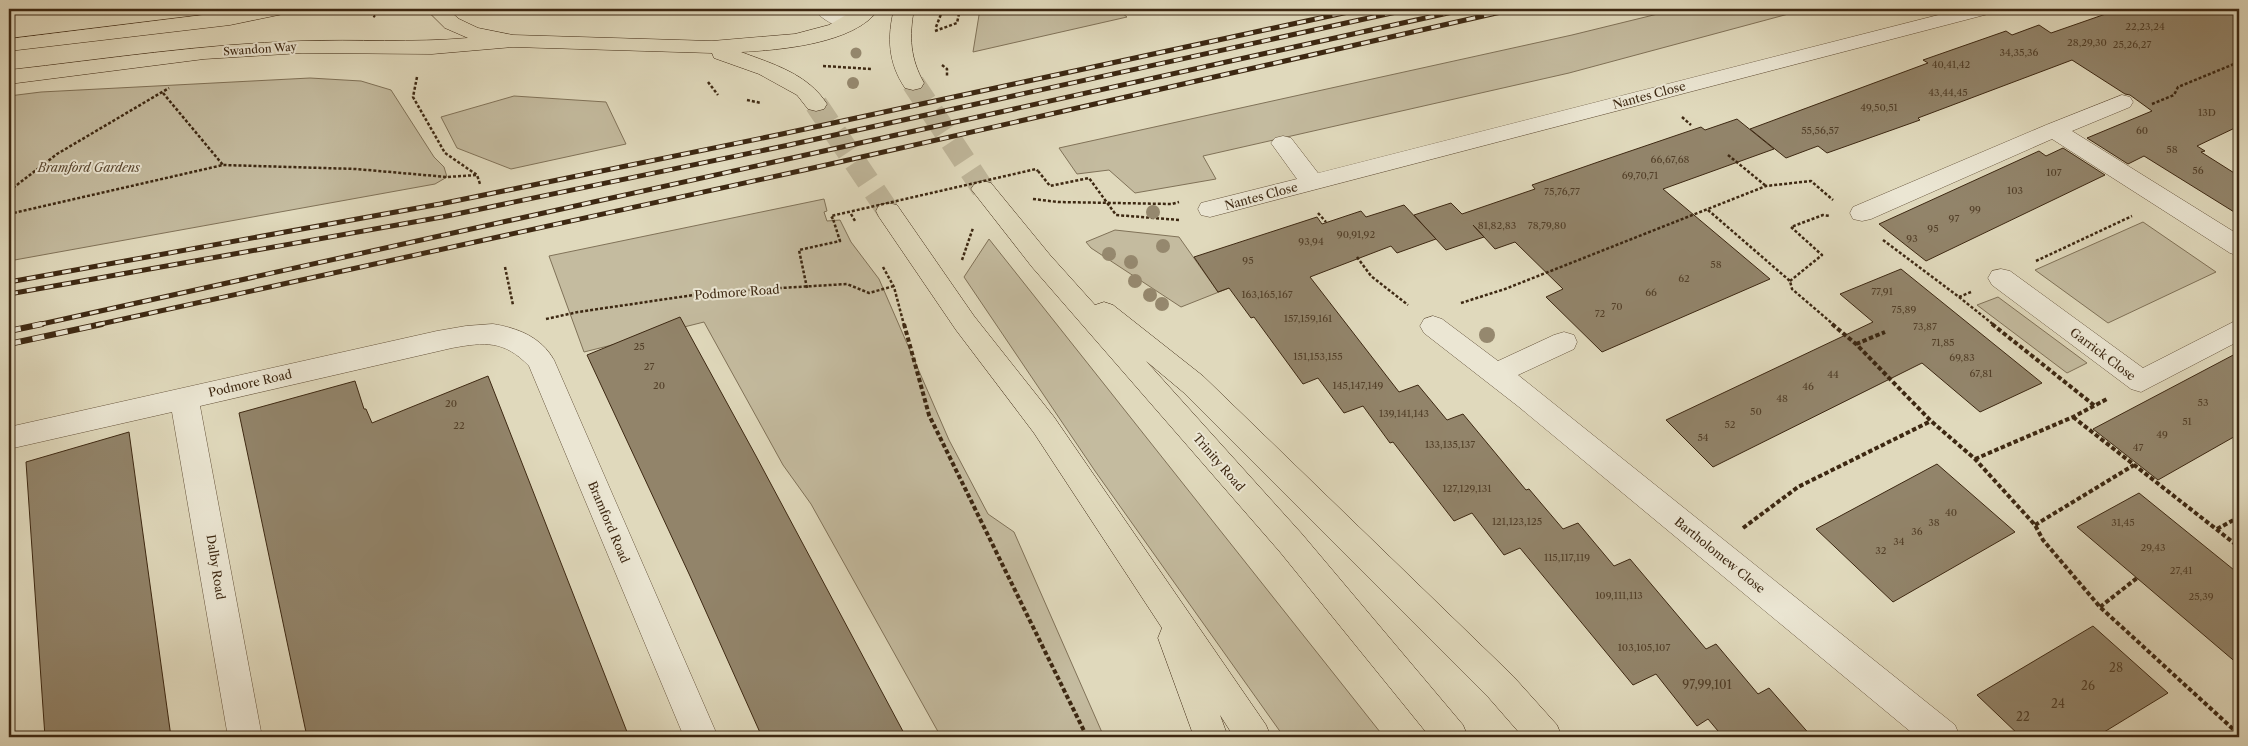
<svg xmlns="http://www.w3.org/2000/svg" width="2248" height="746" font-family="'Libre Caslon Text',serif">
<rect width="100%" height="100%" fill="#e0d9bc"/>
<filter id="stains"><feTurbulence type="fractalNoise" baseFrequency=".004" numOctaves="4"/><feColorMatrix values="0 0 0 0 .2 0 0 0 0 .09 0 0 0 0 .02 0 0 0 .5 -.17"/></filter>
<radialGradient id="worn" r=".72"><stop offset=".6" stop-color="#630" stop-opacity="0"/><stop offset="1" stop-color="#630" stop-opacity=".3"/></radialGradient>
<!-- green -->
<g fill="#c4bb9f" stroke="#807258">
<path d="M980,9H1117L1127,17L973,52Z"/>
<path d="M1678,9H1807L1569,73L1203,156L1216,179L1135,193L1109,170L1077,174L1059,148L1572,35Z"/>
<path d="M310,78L361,81L391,90L434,157L444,167L447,177L435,184L9,261V96L41,92Z"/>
<path d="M514,96L606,102L626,144L511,169L457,148L441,117Z"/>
<path d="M824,199L827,211L824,212L827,221L840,220L851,242L879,279L949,440L988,514L1014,532L1104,737H941L811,504L783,465L704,322L584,352L549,256Z"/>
<path d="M2143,222L2216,272L2108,323L2035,270Z"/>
<path d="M1115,230L1179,237L1218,292L1229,288L1181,307L1091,248L1086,242Z"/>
<path d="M989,239L1384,737H1284L1095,471L964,277Z"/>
<path d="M1998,297L2087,363L2067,373L1977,305Z"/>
</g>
<!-- building -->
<g fill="#92846a" stroke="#3d2812">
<path d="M2120,9H2239V126L2197,146L2205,151L2201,152L2239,176V215L2144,156L2128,164L2087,138L2152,111L2130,95L2125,94L2072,60L1918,118L1920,120L1827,153L1818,146L1786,158L1750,129L1928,63L1923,60L2006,31L2012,35L2039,25L2051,33Z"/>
<path d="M1737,119L1774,149L1663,189L1770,279L1602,352L1546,297L1563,289L1515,242L1495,249L1473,225L1484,237L1446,250L1414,215L1451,203L1462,214L1535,189L1532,185L1601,161L1701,127L1705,130Z"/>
<path d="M2063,148L2105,175L1926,261L1879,224L2039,151L2046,156Z"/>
<path d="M1404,205L1436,239L1397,253L1391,246L1310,277L1399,392L1418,385L1447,420L1463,414L1526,490L1529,489L1563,529L1578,523L1614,566L1630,559L1706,649L1716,644L1758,694L1769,688L1812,737H1723L1708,719L1697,726L1656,674L1633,685L1520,548L1504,555L1472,513L1454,521L1393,442L1390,443L1363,406L1344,413L1318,378L1303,384L1254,317L1251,318L1229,288L1218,292L1194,257L1317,217L1322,224L1361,211L1366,217Z"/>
<path d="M1901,269L2042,383L1980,412L1922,363L1713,467L1666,420L1873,322L1840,294Z"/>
<path d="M680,317L756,456L906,737H762L690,576L587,355Z"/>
<path d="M2239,352V434L2158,480L2093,429Z"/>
<path d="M488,376L629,737H307L239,413L355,381L364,409H366L372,423Z"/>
<path d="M129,432L171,737H45L26,462Z"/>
<path d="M1937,464L2015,532L1893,602L1816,529Z"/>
<path d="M2139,493L2239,574V665L2077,527Z"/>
<path d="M2093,626L2168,693L2096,737H2021L1977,695Z"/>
</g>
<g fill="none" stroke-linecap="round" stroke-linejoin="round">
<!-- highway-tunnel -->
<g stroke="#bfb69a" stroke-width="23" stroke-dasharray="23 12" stroke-linecap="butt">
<path d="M913,83L983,189"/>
<path d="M816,104L888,211"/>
</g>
<defs>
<g id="minor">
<path d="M814,9C830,9 848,8 858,23L855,27C842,31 821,20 814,9Z"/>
<path d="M1962,9H1995L1992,13L1210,217L1201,215L1198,209L1201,203L1297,179L1271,143L1275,138L1283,136L1291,138L1318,173Z"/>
<path d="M2122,95L2130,97L2133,102L2130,107L2072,131L2239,235V256L2230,253L2052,139L1871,219L1862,221L1853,219L1850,213L1853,207L2046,125Z"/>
<path d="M2001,269L2010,271L2143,368L2239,319V341L2141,392L2131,389L1992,285L1988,278L1992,271Z"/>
<path d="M1433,316L1442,319L1498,361L1554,335L1564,332L1574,335L1577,342L1574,349L1518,375L1955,725L1960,737H1917L1519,407L1424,333L1420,326L1424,319Z"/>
<path d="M493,324C518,328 541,337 554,360L718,737H684L529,366C504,340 485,342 452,348L200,406L262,737H228L172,412L9,449V427L437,331L466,326Z"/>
</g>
<g id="highway">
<path d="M251,9H291L288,13L230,25L9,51V39Z"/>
<path d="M426,9H447L459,19L478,28L513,35L712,41L795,34L829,25L856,9H879C855,44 779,50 741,52C773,64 808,74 827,104L824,109L816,111L808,109L797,95L759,74L714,58L712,53L513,47L432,54L302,53L204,59L9,84V70C106,59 203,44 301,41C357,39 412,43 468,38L445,28Z"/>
<path d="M894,9H914C909,37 910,58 924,83L921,88L913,90L905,88C888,63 887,37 894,9Z"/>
<path d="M983,181L991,183L1050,255L1095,305L1104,302L1113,305L1203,376L1513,676L1557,725L1562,737H1523L1489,698L1183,392L1146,361L1302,534L1463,725L1468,737H1430L1280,552L1032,267L971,189L975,183Z"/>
<path d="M888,203L897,205L974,316L1054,417L1266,725L1271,737H1234L1220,715L1228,737H1194L1158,638L1162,628L1034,433L956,330L879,217L876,211L879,205Z"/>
</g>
</defs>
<!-- minor casing -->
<use href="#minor" stroke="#66543c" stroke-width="1"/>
<!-- highway casing -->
<use href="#highway" stroke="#3d2812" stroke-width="1"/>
<!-- path-far1 -->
<g stroke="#3d2812" stroke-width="2.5" stroke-dasharray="3 2" stroke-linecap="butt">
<path d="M366,9L375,17"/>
<path d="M689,12L691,9"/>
<path d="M936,27L943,9"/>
<path d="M935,31L957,23L960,9"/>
<path d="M942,65L947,69V76"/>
<path d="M823,66L872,69"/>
<path d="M417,77L413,97L445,153L477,175L480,184"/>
<path d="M708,82L718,95"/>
<path d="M163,93L223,165"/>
<path d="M747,100L761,103"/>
<path d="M2152,104L2174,95L2178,87L2239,62"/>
<path d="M1682,117L1691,125"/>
<path d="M1728,155L1766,186"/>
<path d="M1038,171L1050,186L1089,178L1116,215L1179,220"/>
<path d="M9,191L57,154L169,88"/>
<path d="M1033,199L1058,202L1172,204L1179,202"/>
<path d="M1708,210L1790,281L1792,289L1834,325"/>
<path d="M1318,213L1326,222"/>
<path d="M9,214L223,165L356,169L447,177L477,175"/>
<path d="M851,214L855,221"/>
<path d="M1883,240L1959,297L1971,292"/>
<path d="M1357,257L1371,276L1408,305"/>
<path d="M962,260L973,228"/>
<path d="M2036,261L2132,216"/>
<path d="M505,267L513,305"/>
<path d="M883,267L894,287L904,325"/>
<path d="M1790,281L1822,255L1791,227L1823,215L1830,216"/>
<path d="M807,288L799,250L840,241L833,219"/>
<path d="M1959,297L1994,325"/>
<path d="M1461,303L1505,289L1766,186L1811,181L1833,200"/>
<path d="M546,319L578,312L714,292L847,284L869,293L894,286"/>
</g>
<!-- path -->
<g stroke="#3d2812" stroke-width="4" stroke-dasharray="4.5 2.5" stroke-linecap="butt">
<path d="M904,324L929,415L1087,737"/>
<path d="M1832,324L1856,344L1931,421L1975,459L2035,525L2043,540L2100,607L2233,729L2236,737"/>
<path d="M1992,324L2095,406"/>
<path d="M1856,344L1885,332"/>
<path d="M2073,417L2239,547"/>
<path d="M1975,459L2073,417L2107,399"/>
<path d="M2035,525L2134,465"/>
<path d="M1743,528L1798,487L1931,421"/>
<path d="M2217,529L2239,517"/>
<path d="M2100,607L2137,578"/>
</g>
<!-- minor -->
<use href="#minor" fill="#ebe6d3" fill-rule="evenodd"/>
<!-- highway -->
<use href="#highway" fill="#e0d9bc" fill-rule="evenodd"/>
<defs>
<g id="rail-far1">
<path d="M9,282L440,204L782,134L1362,9"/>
<path d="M9,294L442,217L789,145L1410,9"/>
<path d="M37,325L1466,9"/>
<path d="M96,325L804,170L1514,9"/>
</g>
<g id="rail">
<path d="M9,331L42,324"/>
<path d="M9,344L102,324"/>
</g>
</defs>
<!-- rail-far1 casing -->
<use href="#rail-far1" stroke="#3d2812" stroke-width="5"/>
<!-- rail casing -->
<use href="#rail" stroke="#3d2812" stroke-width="6"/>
<!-- rail-far1 -->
<use href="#rail-far1" stroke="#ebe6d3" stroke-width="3" stroke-dasharray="9" stroke-linecap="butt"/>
<!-- rail -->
<use href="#rail" stroke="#ebe6d3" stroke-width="4.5" stroke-dasharray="12" stroke-linecap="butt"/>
<!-- path-bridge -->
<path stroke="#3d2812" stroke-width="2.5" stroke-dasharray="3 2" stroke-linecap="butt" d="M833,219L831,216L1036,169L1038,171"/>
</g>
<!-- trees -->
<g fill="#95886e">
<circle cx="856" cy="53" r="5.5"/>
<circle cx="853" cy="83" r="6"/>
<circle cx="1153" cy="212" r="7"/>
<circle cx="1163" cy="246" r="7"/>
<circle cx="1109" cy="254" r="7"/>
<circle cx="1131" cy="262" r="7"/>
<circle cx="1135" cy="281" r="7"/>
<circle cx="1150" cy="295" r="7"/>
<circle cx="1162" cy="304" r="7"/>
<circle cx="1487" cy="335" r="8"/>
</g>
<g text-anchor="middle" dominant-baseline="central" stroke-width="4" stroke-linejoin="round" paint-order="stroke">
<!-- number labels -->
<g font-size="10" fill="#523f28">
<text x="2145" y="26">22,23,24</text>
<text x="2087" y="42">28,29,30</text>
<text x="2132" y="44">25,26,27</text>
<text x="2019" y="52">34,35,36</text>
<text x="1951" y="64">40,41,42</text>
<text x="1948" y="92">43,44,45</text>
<text x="1879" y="107">49,50,51</text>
<text x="2207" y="112">13D</text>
<text x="1820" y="130">55,56,57</text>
<text x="2142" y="130">60</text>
<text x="2172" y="149">58</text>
<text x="1670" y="159">66,67,68</text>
<text x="2198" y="170">56</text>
<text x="2054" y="172">107</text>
<text x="1640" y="175">69,70,71</text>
<text x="2015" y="190">103</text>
<text x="1562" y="191">75,76,77</text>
<text x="1975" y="209">99</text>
<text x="1954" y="218">97</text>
<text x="1497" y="225">81,82,83</text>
<text x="1547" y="225">78,79,80</text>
<text x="1933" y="228">95</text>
<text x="1356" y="234">90,91,92</text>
<text x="1912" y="238">93</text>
<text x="1311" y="241">93,94</text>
<text x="1248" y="260">95</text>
<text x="1716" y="264">58</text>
<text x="1684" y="278">62</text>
<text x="1882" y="291">77,91</text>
<text x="1651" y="292">66</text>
<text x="1267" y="294">163,165,167</text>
<text x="1617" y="306">70</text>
<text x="1904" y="309">75,89</text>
<text x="1600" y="313">72</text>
<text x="1308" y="318">157,159,161</text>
<text x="1925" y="326">73,87</text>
<text x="1943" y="342">71,85</text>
<text x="639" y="346">25</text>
<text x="1318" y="356">151,153,155</text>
<text x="1962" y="357">69,83</text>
<text x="649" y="366">27</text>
<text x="1981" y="373">67,81</text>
<text x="1833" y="374">44</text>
<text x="659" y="385">20</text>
<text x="1358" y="385">145,147,149</text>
<text x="1808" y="386">46</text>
<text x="1782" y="398">48</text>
<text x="2203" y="402">53</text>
<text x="451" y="403">20</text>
<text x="1756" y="411">50</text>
<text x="1404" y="413">139,141,143</text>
<text x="2187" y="421">51</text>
<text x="1730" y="424">52</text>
<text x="459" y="425">22</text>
<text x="2162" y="434">49</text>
<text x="1703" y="437">54</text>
<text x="1450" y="444">133,135,137</text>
<text x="2138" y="447">47</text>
<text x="1467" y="488">127,129,131</text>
<text x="1951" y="512">40</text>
<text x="1517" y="521">121,123,125</text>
<text x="1934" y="522">38</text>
<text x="2123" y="522">31,45</text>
<text x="1917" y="531">36</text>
<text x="1899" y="541">34</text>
<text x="2153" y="547">29,43</text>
<text x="1881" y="550">32</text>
<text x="1567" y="557">115,117,119</text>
<text x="2181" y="570">27,41</text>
<text x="1619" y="595">109,111,113</text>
<text x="2201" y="596">25,39</text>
<text x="1644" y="647">103,105,107</text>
</g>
<!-- far-street labels -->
<g font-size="11" fill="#3d2812" stroke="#ebe6d3">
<text transform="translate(260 49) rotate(-4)">Swandon Way</text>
</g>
<!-- street labels -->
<g font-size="12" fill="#3d2812" stroke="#ebe6d3">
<text transform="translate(1649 95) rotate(-15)">Nantes Close</text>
<text transform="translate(1261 196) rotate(-15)">Nantes Close</text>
<text transform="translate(737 292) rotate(-4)">Podmore Road</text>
<text transform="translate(2103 354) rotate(37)">Garrick Close</text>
<text transform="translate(250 383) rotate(-13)">Podmore Road</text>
<text transform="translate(1219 462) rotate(49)">Trinity Road</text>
<text transform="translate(609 522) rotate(67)">Bramford Road</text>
<text transform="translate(1720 555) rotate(39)">Bartholomew Close</text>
<text transform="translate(216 567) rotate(81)">Dalby Road</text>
</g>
<!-- park labels -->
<g font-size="12" font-style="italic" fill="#58452e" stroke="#ebe6d3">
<text x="89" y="167">Bramford Gardens</text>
</g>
<!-- near-number labels -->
<g font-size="12" fill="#523f28">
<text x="2116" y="667">28</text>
<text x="1707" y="684">97,99,101</text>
<text x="2088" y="685">26</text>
<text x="2058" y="703">24</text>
<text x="2023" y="716">22</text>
</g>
</g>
<!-- margin -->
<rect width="2248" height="746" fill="none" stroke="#e0d9bc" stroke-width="30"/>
<rect x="10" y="10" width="2228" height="726" fill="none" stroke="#3d2812" stroke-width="2.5"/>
<rect x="15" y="15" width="2218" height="716" fill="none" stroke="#3d2812"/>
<rect width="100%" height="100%" filter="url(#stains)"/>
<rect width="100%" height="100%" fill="url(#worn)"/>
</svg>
